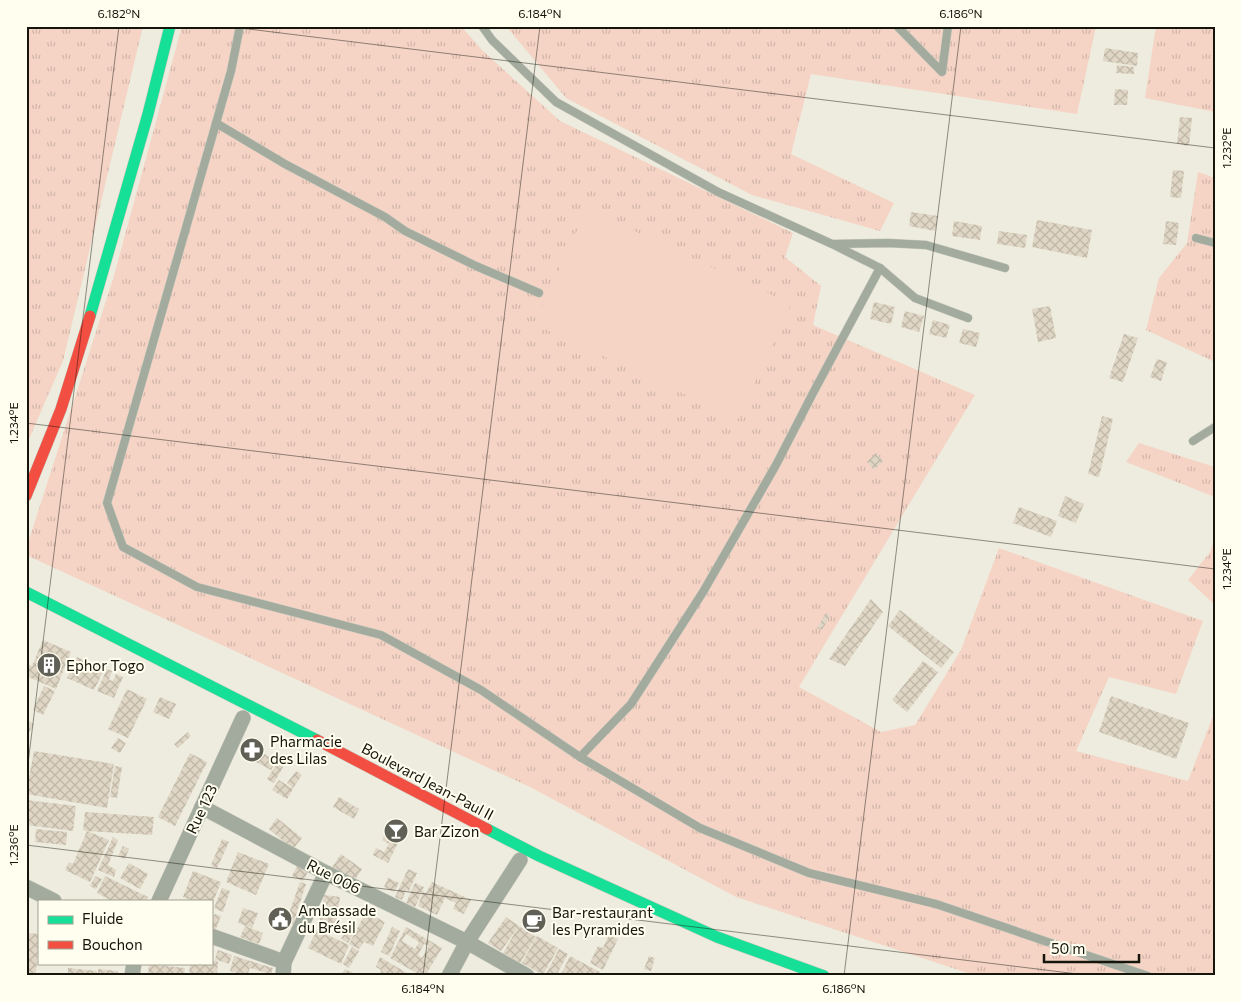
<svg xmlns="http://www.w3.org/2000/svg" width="1241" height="1002" font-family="Commissioner,sans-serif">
<defs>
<pattern id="grass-tufts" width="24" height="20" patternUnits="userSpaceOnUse" patternTransform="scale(1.25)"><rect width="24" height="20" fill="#f5d4c5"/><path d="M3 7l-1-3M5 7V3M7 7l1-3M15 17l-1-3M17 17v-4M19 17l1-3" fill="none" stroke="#d1b5a8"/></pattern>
<pattern id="building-cross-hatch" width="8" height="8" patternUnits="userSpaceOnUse" patternTransform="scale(1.25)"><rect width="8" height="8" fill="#e0d6c5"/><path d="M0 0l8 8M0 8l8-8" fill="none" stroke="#bfb7a8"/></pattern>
</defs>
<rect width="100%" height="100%" fill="#edecde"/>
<!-- grass -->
<g fill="url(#grass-tufts)">
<path d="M26,26H143L63,361L26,446Z"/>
<path d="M182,26H461L482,50L560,121L793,233L785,257L821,286L813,325L975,395L799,687L881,732L915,725L961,650L999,548L1203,621L1176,694L1109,677L1076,751L1188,781L1215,711V976H977L736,897L530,787L26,555V549L113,279Z"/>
<path d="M506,26H1096L1077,114L811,74L791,154L894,203L880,231L752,195L566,98Z"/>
<path d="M1156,26H1215V112L1145,98Z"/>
<path d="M1198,172L1215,178V362L1146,330L1159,278L1187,243Z"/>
<path d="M1139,443L1215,467V497L1126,462Z"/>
<path d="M1215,538V605L1188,580L1210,552Z"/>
</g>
<!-- pitch -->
<path fill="#f5d4c5" d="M587,209L791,304L738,419L534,324Z"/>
<!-- building -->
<g fill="url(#building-cross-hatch)" fill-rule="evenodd">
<path d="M1105,48L1138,53L1137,66L1103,61Z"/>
<path d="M1117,65L1134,67V74L1116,73Z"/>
<path d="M1115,89L1128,90L1127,105H1114Z"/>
<path d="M1180,117L1192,118L1189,146L1177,144Z"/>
<path d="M1173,170L1184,171L1181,198L1170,197Z"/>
<path d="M911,212L938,216L935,231L909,226Z"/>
<path d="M1037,220L1092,230L1087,258L1032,247Z"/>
<path d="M954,221L982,226L980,240L952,236Z"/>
<path d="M1166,221L1179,223L1176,245L1163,244Z"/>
<path d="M999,231L1027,235L1025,248L997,244Z"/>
<path d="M874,302L895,307L891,324L870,319Z"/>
<path d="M1050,306L1056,338L1038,342L1032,309Z"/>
<path d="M905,311L924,316L919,332L901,327Z"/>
<path d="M933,320L950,325L946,338L929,334Z"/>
<path d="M963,329L980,333L976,347L959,343Z"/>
<path d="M1124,334L1138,338L1123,382L1109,378Z"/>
<path d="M1157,359L1167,362L1161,381L1150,377Z"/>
<path d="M1102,416L1113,419L1099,477L1088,474Z"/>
<path d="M876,453L883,461L874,470L867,462Z"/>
<path d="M1065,496L1084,504L1076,523L1058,516Z"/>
<path d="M1019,507L1057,521L1051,537L1013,523Z"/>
<path d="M871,599L883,612L845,666L829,659Z"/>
<path d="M900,610L954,652L941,668L888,626Z"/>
<path d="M826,613L830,616L822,630L817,628Z"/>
<path d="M43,640L71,652L56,689L26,676V663L32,666Z"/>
<path d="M77,657L104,670L94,690L67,678Z"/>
<path d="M923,661L938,672L907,712L892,700Z"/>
<path d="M107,669L112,671L109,680L113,681L116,674L123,677L114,698L97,691Z"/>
<path d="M44,686L55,691L43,715L33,710Z"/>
<path d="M127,689L147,699L128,738L108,729Z"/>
<path d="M1111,696L1189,723L1176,759L1099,732Z"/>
<path d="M160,697L176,704L169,719L153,712Z"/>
<path d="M26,720L34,724L26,737Z"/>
<path d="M188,732L191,736L178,748L174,744Z"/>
<path d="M118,738L126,743L120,753L111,748Z"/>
<path d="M247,744L276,761L271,770L241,754Z"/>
<path d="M34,751L114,764L107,808L26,794Z"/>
<path d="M190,753L207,762L175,826L158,817Z"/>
<path d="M277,763L283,767L274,783L267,779Z"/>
<path d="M115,766L122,767L117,798L110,797Z"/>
<path d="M296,771L302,775L293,788L287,783Z"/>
<path d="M279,780L293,789L287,799L272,790Z"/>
<path d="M339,797L359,809L354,819L333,807Z"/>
<path d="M26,800L76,806L73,831L26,825Z"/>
<path d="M85,812L154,817L152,835L87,831L109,840L90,882L65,870L69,862L73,864L87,831L83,830Z"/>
<path d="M277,818L302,838L293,849L269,829Z"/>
<path d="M389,826L403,833L388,863L373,855L376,848L384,852L389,844L382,840Z"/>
<path d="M36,829L67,832L66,845L35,842Z"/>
<path d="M113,837L118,840L108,865L116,870L114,877L98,870Z"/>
<path d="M222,839L229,842L217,868L211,865Z"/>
<path d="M123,846L129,849L125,859L118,856Z"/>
<path d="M238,852L269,864L256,895L226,882Z"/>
<path d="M341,854L362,869L352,884L331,869Z"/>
<path d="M129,863L148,874L140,889L120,878Z"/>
<path d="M297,866L308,872L303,881L292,876Z"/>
<path d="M408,869L417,873L409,891L406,890L402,900L395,897Z"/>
<path d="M193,871L221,882L211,907V901H194L183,897Z"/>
<path d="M95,876L102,879L96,889L90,886Z"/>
<path d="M105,876L148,897L146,901H112L97,893Z"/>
<path d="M388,878L399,883L394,892L384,887Z"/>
<path d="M300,882L306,884L293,924L286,922Z"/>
<path d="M432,882L471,900L464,914L453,909L456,903L445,898L437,915L418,906L423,891L426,893Z"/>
<path d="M415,883L424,887L415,907L406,903Z"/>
<path d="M222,888L230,891L223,912L214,908Z"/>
<path d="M324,895L340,897L335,929L319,926Z"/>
<path d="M243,908L258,913L252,928L238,923Z"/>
<path d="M366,912L385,922L373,946L364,942L359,949L349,944Z"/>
<path d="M215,914L221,916L215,931L211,929V922Z"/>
<path d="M506,917L519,926L501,951L488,943Z"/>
<path d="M245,926L263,933L259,944L240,937Z"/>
<path d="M519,926L536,937L520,963L503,953Z"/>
<path d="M392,927L400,931L389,956L381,952Z"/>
<path d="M406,927L442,948L425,976H422L390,958ZM406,934L419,942L415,949L402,941ZM424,944L429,946L422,958L418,955Z"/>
<path d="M347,929L354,932L348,943L341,939Z"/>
<path d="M317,930L349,945L341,964L308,948Z"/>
<path d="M26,933L39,934L36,973H28L29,963H26Z"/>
<path d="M609,935L618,939L603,970L590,963L598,946L603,948Z"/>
<path d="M537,936L558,948L543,975L522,963Z"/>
<path d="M352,947L359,951L349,968L343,964Z"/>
<path d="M559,949L568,954L556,976H545Z"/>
<path d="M218,950L232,955L229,964L215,959Z"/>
<path d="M234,956L273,968L271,974L250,968L247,976L230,971Z"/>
<path d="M570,956L600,972L599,976H560Z"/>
<path d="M649,956L655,958L651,971L644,969Z"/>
<path d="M380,957L412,976H379L381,970L376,967Z"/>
<path d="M211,960L218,961L217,976H189L190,963H211Z"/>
<path d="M149,964L185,968L184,976H148Z"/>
<path d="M68,968L97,971L96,976L68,974Z"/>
<path d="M98,969L118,971L117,976H98Z"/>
<path d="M345,969L359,976H341Z"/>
</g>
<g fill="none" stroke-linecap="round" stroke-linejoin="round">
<defs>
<g id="lane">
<path d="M240,26L231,71L107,503L123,547L197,587L381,635L481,690L580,757L700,828L809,873L936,904L1148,976"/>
<path d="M482,26L492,40L556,102L718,192L832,244L888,243L926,245L1005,268"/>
<path d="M897,26L942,72L948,26"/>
<path d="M216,123L285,164L385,217L405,231L476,266L539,293"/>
<path d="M1196,238L1215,243"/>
<path d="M834,245L880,268L915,298L968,318"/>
<path d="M1193,441L1215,427"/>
<path d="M580,757L631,704L703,592L776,465L813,393L880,268"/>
</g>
<g id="street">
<path d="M202,807L326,873L467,942L527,976"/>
<path d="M26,887L54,901"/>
<path d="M159,901L243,718"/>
<path d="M211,936L284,962"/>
<path d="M132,976L134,963"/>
<path d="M283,976L284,962L326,873"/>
<path d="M449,976L467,942L520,860"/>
</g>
<g id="fast">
<path d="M90,316L148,114L170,26"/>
<path d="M26,592L317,740"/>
<path d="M487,829L539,856L717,937L824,976"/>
</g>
<g id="jam">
<path d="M26,496L61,409L90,316"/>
<path d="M317,740L487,829"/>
</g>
</defs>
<!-- lane casing -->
<use href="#lane" stroke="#c9c9be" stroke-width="9"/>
<!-- street casing -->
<use href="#street" stroke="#c9c9be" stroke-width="16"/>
<!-- fast casing -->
<use href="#fast" stroke="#c9c9be" stroke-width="12"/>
<!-- jam casing -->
<use href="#jam" stroke="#c9c9be" stroke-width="12"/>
<!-- lane -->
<use href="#lane" stroke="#a2ab9d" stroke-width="8"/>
<!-- street -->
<use href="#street" stroke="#a2ab9d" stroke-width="15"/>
<!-- fast -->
<use href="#fast" stroke="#16e098" stroke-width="11"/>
<!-- jam -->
<use href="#jam" stroke="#f24e42" stroke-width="11"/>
</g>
<!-- ticks -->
<path fill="none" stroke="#15150c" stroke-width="1" stroke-opacity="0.45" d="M224,26L1215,148M26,423L1215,569M26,780L119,26M26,845L1094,976M423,976L540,26M844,976L961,26"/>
<!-- icons -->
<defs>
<symbol id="building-disc" viewBox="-11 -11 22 22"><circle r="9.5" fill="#616056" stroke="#fffeef"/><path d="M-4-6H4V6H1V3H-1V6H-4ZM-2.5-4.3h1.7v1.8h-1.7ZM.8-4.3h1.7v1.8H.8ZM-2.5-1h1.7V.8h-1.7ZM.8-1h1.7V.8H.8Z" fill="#fff"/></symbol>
<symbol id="pharmacy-disc" viewBox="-11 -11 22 22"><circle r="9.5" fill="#616056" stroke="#fffeef"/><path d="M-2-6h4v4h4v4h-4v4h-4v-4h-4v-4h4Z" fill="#fff"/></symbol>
<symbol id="bar-disc" viewBox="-11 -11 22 22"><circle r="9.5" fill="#616056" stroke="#fffeef"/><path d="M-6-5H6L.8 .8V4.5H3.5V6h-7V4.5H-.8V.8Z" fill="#fff"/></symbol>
<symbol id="civic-disc" viewBox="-11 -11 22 22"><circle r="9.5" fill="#616056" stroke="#fffeef"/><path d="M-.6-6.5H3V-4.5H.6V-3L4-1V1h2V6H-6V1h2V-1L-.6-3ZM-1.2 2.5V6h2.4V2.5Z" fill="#fff"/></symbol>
<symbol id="cafe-disc" viewBox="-11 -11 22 22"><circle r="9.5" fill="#616056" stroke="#fffeef"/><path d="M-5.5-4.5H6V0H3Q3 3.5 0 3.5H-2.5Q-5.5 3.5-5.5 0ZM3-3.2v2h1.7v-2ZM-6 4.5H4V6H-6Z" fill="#fff"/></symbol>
</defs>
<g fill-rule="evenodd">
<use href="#building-disc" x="35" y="651" width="28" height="28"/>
<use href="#pharmacy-disc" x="238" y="736" width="28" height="28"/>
<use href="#bar-disc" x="382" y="817" width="28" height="28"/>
<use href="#civic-disc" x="266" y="905" width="28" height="28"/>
<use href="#cafe-disc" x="520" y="907" width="28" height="28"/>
</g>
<g text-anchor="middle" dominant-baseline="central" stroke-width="4" stroke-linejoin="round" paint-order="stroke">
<!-- poi labels -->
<g font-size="15" fill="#15150c" stroke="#fffeef" text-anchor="start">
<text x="66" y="665">Ephor Togo</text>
<text x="270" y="741">Pharmacie<tspan x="270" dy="17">des Lilas</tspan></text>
<text x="414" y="831">Bar Zizon</text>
<text x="298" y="910">Ambassade<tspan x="298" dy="17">du Brésil</tspan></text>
<text x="552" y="912">Bar-restaurant<tspan x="552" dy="17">les Pyramides</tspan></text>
</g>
<!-- street labels -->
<g font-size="15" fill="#15150c" stroke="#fffeef">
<text transform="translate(428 781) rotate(28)">Boulevard Jean-Paul II</text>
<text transform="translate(201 809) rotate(-65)">Rue 123</text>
<text transform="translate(334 876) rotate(27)">Rue 006</text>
</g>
</g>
<!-- border -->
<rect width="1241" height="1002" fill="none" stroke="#fffeef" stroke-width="55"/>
<!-- legend -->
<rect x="38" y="900" width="175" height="65" fill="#fffeef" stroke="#a1a194"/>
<rect x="48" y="916" width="25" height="8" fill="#16e098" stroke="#a1a194"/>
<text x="82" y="924" font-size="15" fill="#15150c">Fluide</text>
<rect x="48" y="941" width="25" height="8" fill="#f24e42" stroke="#a1a194"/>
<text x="82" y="950" font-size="15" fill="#15150c">Bouchon</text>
<!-- scale -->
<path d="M1044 954v8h95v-8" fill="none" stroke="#15150c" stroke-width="2.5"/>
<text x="1051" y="954" font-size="15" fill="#15150c" stroke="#fffeef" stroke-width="4" paint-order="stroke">50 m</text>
<rect x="28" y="28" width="1186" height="946" fill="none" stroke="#15150c" stroke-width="2"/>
<g font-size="12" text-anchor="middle" fill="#15150c">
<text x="119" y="18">6.182°N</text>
<text x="540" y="18">6.184°N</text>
<text x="961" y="18">6.186°N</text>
<text transform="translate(1227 148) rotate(-90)" y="4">1.232°E</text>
<text transform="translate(14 423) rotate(-90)" y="4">1.234°E</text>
<text transform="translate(1227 569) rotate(-90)" y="4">1.234°E</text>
<text transform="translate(14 845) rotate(-90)" y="4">1.236°E</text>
<text x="423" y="993">6.184°N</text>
<text x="844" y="993">6.186°N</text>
</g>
</svg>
